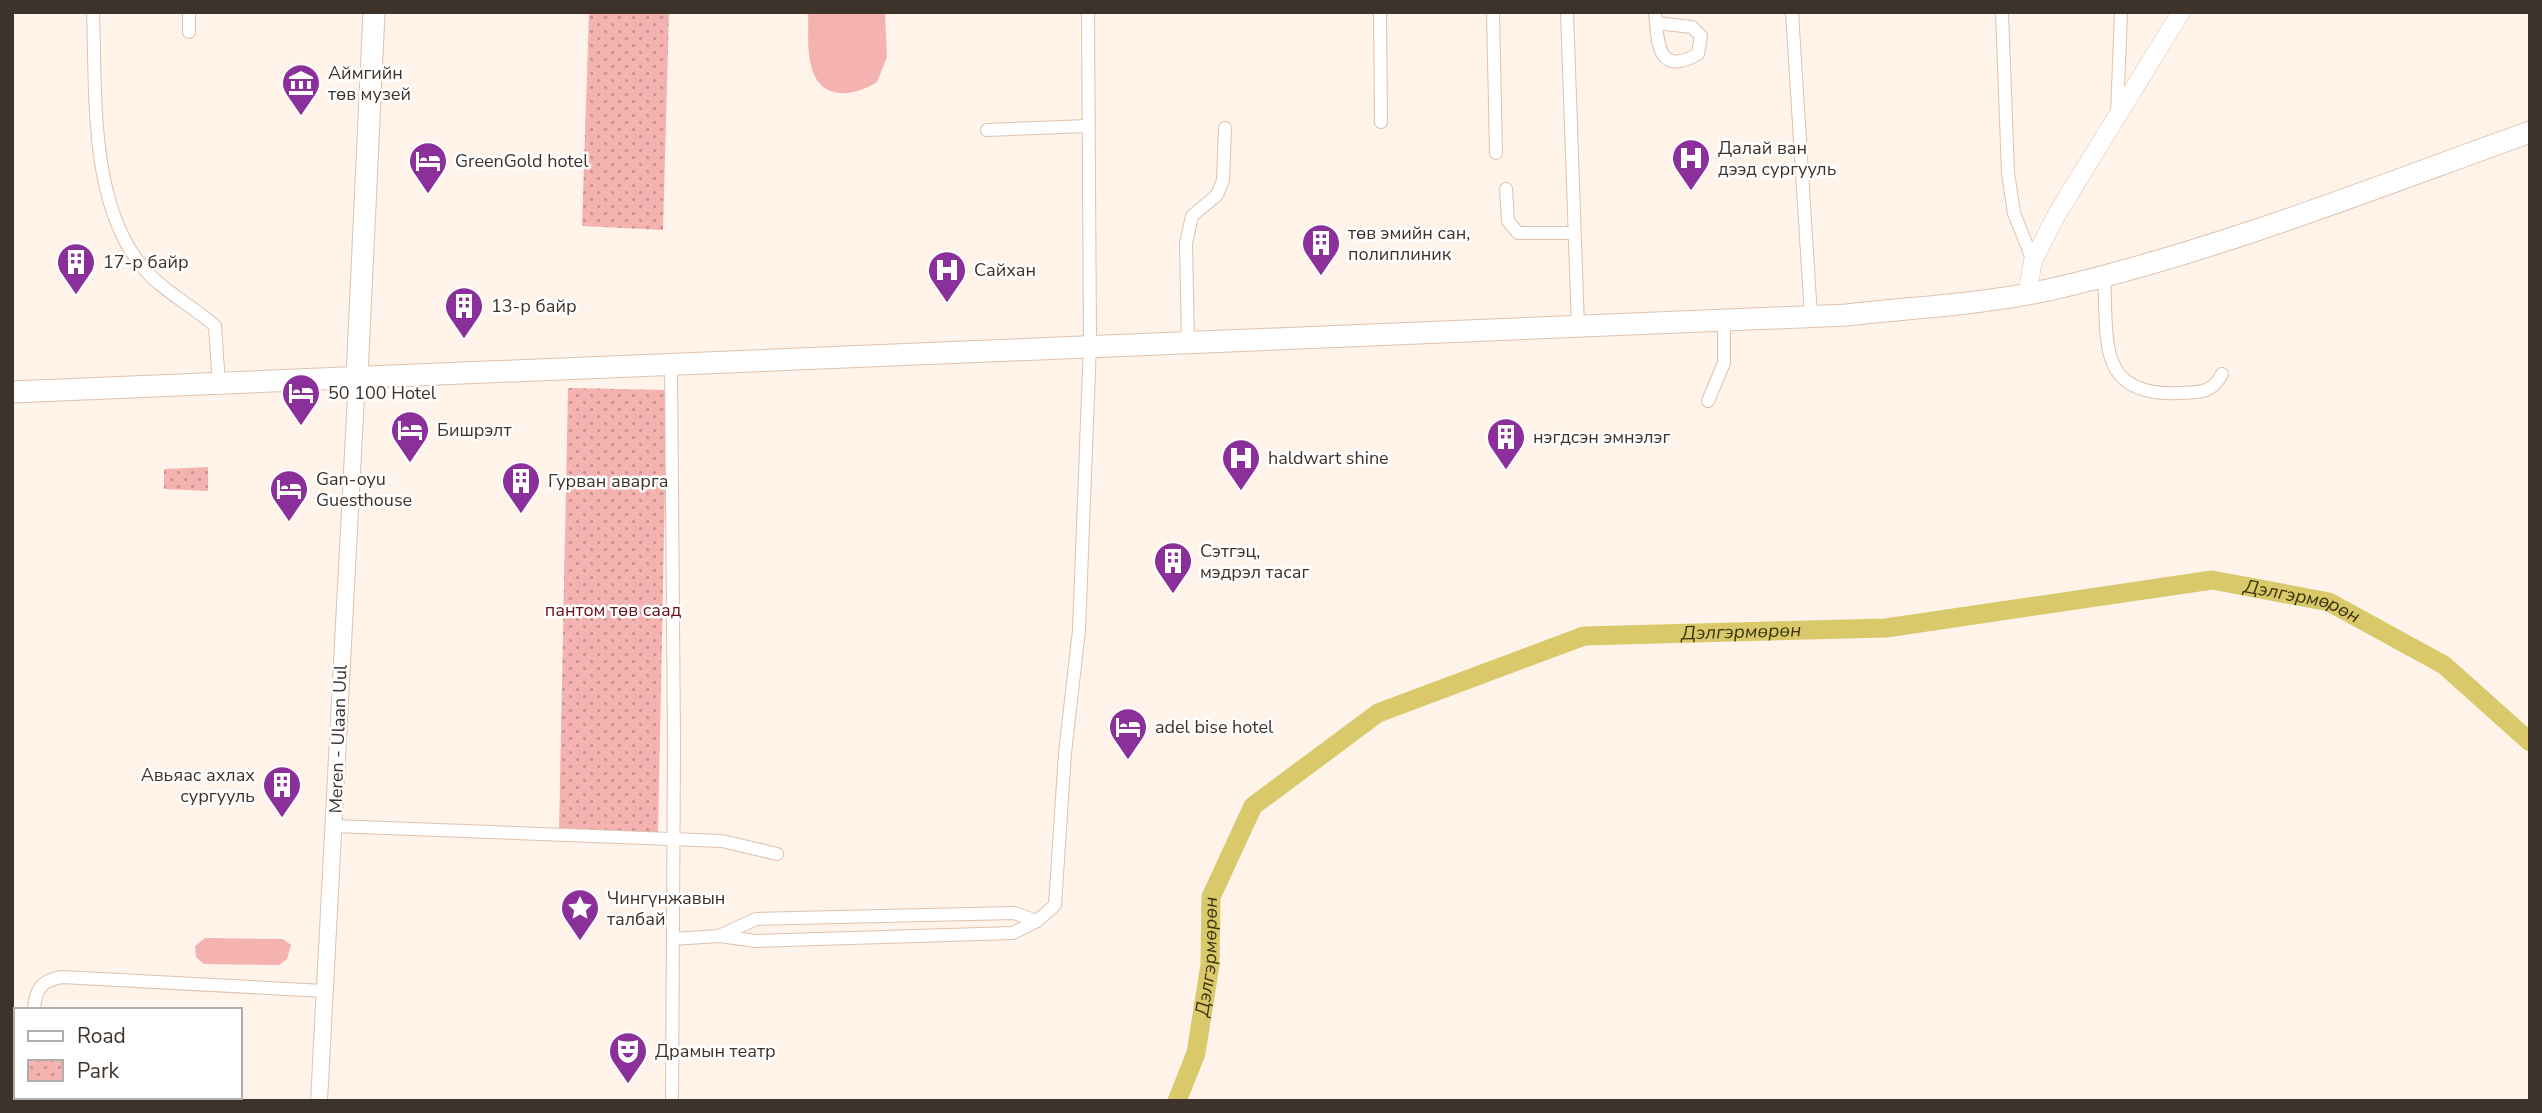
<svg xmlns="http://www.w3.org/2000/svg" width="2542" height="1113" font-family="'Nunito Sans',sans-serif">
<defs>
<pattern id="park-dots" width="8" height="8" patternUnits="userSpaceOnUse" patternTransform="scale(1.75)"><rect width="8" height="8" fill="#f4b2b0"/><path d="M2 2h.1M6 6h.1" fill="none" stroke="#c7918f" stroke-width="1.8" stroke-linecap="round"/></pattern>
</defs>
<rect width="100%" height="100%" fill="#fff3ea"/>
<!-- park -->
<g fill="url(#park-dots)">
<path d="M589,12H669L663,230L582,226Z"/>
<path d="M568,388L667,390L658,833L559,831Z"/>
<path d="M208,467V491L164,489V469Z"/>
</g>
<!-- pitch -->
<g fill="#f4b2b0">
<path d="M808,12H885L887,57L877,82C857,95 824,102 813,72C806,54 809,31 808,12Z"/>
<path d="M205,938L283,939L291,945L287,959L279,965L204,964L196,957L195,946Z"/>
</g>
<g fill="none" stroke-linecap="round" stroke-linejoin="round">
<!-- river -->
<path stroke="#dac96b" stroke-width="19" id="s1" d="M1177,1101L1196,1053L1210,965L1211,897L1253,806L1378,713L1584,636L1886,628L2212,580L2329,602L2444,665L2530,742"/>
<defs>
<g id="minor">
<path d="M93,12C96,91 89,201 141,265C160,290 192,305 215,326L219,385"/>
<path d="M1380,12L1381,122"/>
<path d="M1493,12L1496,153"/>
<path d="M1567,12L1578,327"/>
<path d="M1655,12C1658,43 1657,77 1698,54L1701,36L1692,27L1656,23"/>
<path d="M1792,12L1811,317"/>
<path d="M2002,12L2008,173L2014,213L2033,261"/>
<path d="M189,32V12"/>
<path d="M2117,114L2121,12"/>
<path d="M987,130L1088,126"/>
<path d="M1506,189L1508,221L1518,233H1574"/>
<path d="M2104,276C2108,341 2095,397 2181,393C2201,392 2212,393 2222,374"/>
<path d="M1188,343L1186,243L1192,216L1217,195L1223,180L1225,128"/>
<path d="M671,364L674,742L672,1101"/>
<path d="M1708,401L1724,363V321"/>
<path d="M334,826L722,841L777,854"/>
<path d="M719,936L756,919L1014,913L1037,921"/>
<path d="M673,939L719,936L756,941L1013,933L1037,921L1055,905L1065,753L1079,630L1090,344L1088,12"/>
<path d="M34,1010C35,989 42,980 62,977L324,991"/>
<path d="M12,1045H16"/>
<path d="M34,1097V1101"/>
</g>
<path id="tertiary" d="M319,1101L357,377"/>
<path id="secondary" d="M2027,294L2033,261L2057,214L2181,12"/>
<path id="primary" d="M12,392L1847,315C1917,307 1989,304 2057,288C2219,250 2374,188 2530,132"/>
<path id="trunk" d="M357,377L374,12"/>
</defs>
<!-- minor casing -->
<use href="#minor" stroke="#dec2ad" stroke-width="14"/>
<!-- tertiary casing -->
<use href="#tertiary" stroke="#dec2ad" stroke-width="18"/>
<!-- secondary casing -->
<use href="#secondary" stroke="#dec2ad" stroke-width="19"/>
<!-- primary casing -->
<use href="#primary" stroke="#dec2ad" stroke-width="23"/>
<!-- trunk casing -->
<use href="#trunk" stroke="#dec2ad" stroke-width="23"/>
<!-- minor -->
<use href="#minor" stroke="#fff" stroke-width="12"/>
<!-- tertiary -->
<use href="#tertiary" stroke="#fff" stroke-width="16"/>
<!-- secondary -->
<use href="#secondary" stroke="#fff" stroke-width="18"/>
<!-- primary -->
<use href="#primary" stroke="#fff" stroke-width="21"/>
<!-- trunk -->
<use href="#trunk" stroke="#fff" stroke-width="21"/>
</g>
<!-- icons -->
<defs>
<symbol id="museum-pin" viewBox="-11 -11 22 30"><path d="M0 17L-7.5 6A9.5 9.5 0 1 1 7.5 6Z" fill="#8b2f9a" stroke="#fff"/><path d="M0-6L6-3V-2H-6V-3ZM-5-1h2V3h-2ZM-1-1h2V3h-2ZM3-1h2V3H3ZM-6 4H6V6H-6Z" fill="#fff"/></symbol>
<symbol id="hospital-pin" viewBox="-11 -11 22 30"><path d="M0 17L-7.5 6A9.5 9.5 0 1 1 7.5 6Z" fill="#8b2f9a" stroke="#fff"/><path d="M-5-5h3v3.5h4V-5h3V5h-3V1.5h-4V5h-3Z" fill="#fff"/></symbol>
<symbol id="hotel-pin" viewBox="-11 -11 22 30"><path d="M0 17L-7.5 6A9.5 9.5 0 1 1 7.5 6Z" fill="#8b2f9a" stroke="#fff"/><path d="M-6-4.5h1.5V1H6V5H4.5V3h-9V5H-6ZM-4 0a1.8 1.8 0 1 1 3.6 0ZM.5 0V-2.5h3Q6-2.5 6 0Z" fill="#fff"/></symbol>
<symbol id="building-pin" viewBox="-11 -11 22 30"><path d="M0 17L-7.5 6A9.5 9.5 0 1 1 7.5 6Z" fill="#8b2f9a" stroke="#fff"/><path d="M-4-6H4V6H1V3H-1V6H-4ZM-2.5-4.3h1.7v1.8h-1.7ZM.8-4.3h1.7v1.8H.8ZM-2.5-1h1.7V.8h-1.7ZM.8-1h1.7V.8H.8Z" fill="#fff"/></symbol>
<symbol id="sight-pin" viewBox="-11 -11 22 30"><path d="M0 17L-7.5 6A9.5 9.5 0 1 1 7.5 6Z" fill="#8b2f9a" stroke="#fff"/><path d="M0-6L1.8-2.2L6-1.7L2.9 1.2L3.7 5.4L0 3.3L-3.7 5.4L-2.9 1.2L-6-1.7L-1.8-2.2Z" fill="#fff"/></symbol>
<symbol id="theatre-pin" viewBox="-11 -11 22 30"><path d="M0 17L-7.5 6A9.5 9.5 0 1 1 7.5 6Z" fill="#8b2f9a" stroke="#fff"/><path d="M-5-5.5Q0-4 5-5.5V0Q5 5 0 6Q-5 5-5 0ZM-3.3-2.5H-1v1.5H-3.3ZM1-2.5H3.3v1.5H1ZM-2.8 1Q0 5.5 2.8 1Z" fill="#fff"/></symbol>
</defs>
<g fill-rule="evenodd">
<use href="#museum-pin" x="279" y="61" width="44" height="60"/>
<use href="#hospital-pin" x="1669" y="136" width="44" height="60"/>
<use href="#hotel-pin" x="406" y="139" width="44" height="60"/>
<use href="#building-pin" x="1299" y="221" width="44" height="60"/>
<use href="#building-pin" x="54" y="240" width="44" height="60"/>
<use href="#hospital-pin" x="925" y="248" width="44" height="60"/>
<use href="#building-pin" x="442" y="284" width="44" height="60"/>
<use href="#hotel-pin" x="279" y="371" width="44" height="60"/>
<use href="#hotel-pin" x="388" y="408" width="44" height="60"/>
<use href="#building-pin" x="1484" y="415" width="44" height="60"/>
<use href="#hospital-pin" x="1219" y="436" width="44" height="60"/>
<use href="#building-pin" x="499" y="459" width="44" height="60"/>
<use href="#hotel-pin" x="267" y="467" width="44" height="60"/>
<use href="#building-pin" x="1151" y="539" width="44" height="60"/>
<use href="#hotel-pin" x="1106" y="705" width="44" height="60"/>
<use href="#building-pin" x="260" y="763" width="44" height="60"/>
<use href="#sight-pin" x="558" y="886" width="44" height="60"/>
<use href="#theatre-pin" x="606" y="1029" width="44" height="60"/>
</g>
<g text-anchor="middle" dominant-baseline="central" stroke-width="5" stroke-linejoin="round" paint-order="stroke">
<!-- poi labels -->
<g font-size="18" fill="#3e332b" stroke="#fff" text-anchor="start">
<text x="328" y="73">Аймгийн<tspan x="328" dy="21">төв музей</tspan></text>
<text x="1718" y="148">Далай ван<tspan x="1718" dy="21">дээд сургууль</tspan></text>
<text x="455" y="161">GreenGold hotel</text>
<text x="1348" y="233">төв эмийн сан,<tspan x="1348" dy="21">полиплиник</tspan></text>
<text x="103" y="262">17-р байр</text>
<text x="974" y="270">Сайхан</text>
<text x="491" y="306">13-р байр</text>
<text x="328" y="393">50 100 Hotel</text>
<text x="437" y="430">Бишрэлт</text>
<text x="1533" y="437">нэгдсэн эмнэлэг</text>
<text x="1268" y="458">haldwart shine</text>
<text x="316" y="479">Gan-oyu<tspan x="316" dy="21">Guesthouse</tspan></text>
<text x="548" y="481">Гурван аварга</text>
<text x="1200" y="551">Сэтгэц,<tspan x="1200" dy="21">мэдрэл тасаг</tspan></text>
<text x="1155" y="727">adel bise hotel</text>
<text x="255" y="775" text-anchor="end">Авьяас ахлах<tspan x="255" dy="21">сургууль</tspan></text>
<text x="607" y="898">Чингүнжавын<tspan x="607" dy="21">талбай</tspan></text>
<text x="655" y="1051">Драмын театр</text>
</g>
<!-- park labels -->
<g font-size="18" fill="#65101a" stroke="#fff">
<text x="613" y="610">пантом төв саад</text>
</g>
<!-- street labels -->
<g font-size="18" fill="#3e332b" stroke="#fff">
<text transform="translate(338 739) rotate(-88)">Meren - Ulaan Uul</text>
</g>
<!-- water labels -->
<g font-size="19" font-style="italic" fill="#3c350c" stroke="#fff">
<text stroke="none"><textPath href="#s1" startOffset="1409">Дэлгэрмөрөн</textPath></text>
<text stroke="none"><textPath href="#s1" startOffset="842">Дэлгэрмөрөн</textPath></text>
<text stroke="none"><textPath href="#s1" startOffset="149">Дэлгэрмөрөн</textPath></text>
</g>
</g>
<!-- border -->
<rect width="2542" height="1113" fill="none" stroke="#3e332b" stroke-width="28"/>
<!-- legend -->
<rect x="14" y="1008" width="228" height="91" fill="#ffffff" stroke="#b2adaa" stroke-width="2"/>
<rect x="28" y="1031" width="35" height="10" fill="#ffffff" stroke="#b2adaa" stroke-width="2"/>
<text x="77" y="1043" font-size="21" fill="#3e332b">Road</text>
<rect x="28" y="1060" width="35" height="21" fill="url(#park-dots)" stroke="#b2adaa" stroke-width="2"/>
<text x="77" y="1078" font-size="21" fill="#3e332b">Park</text>
</svg>
